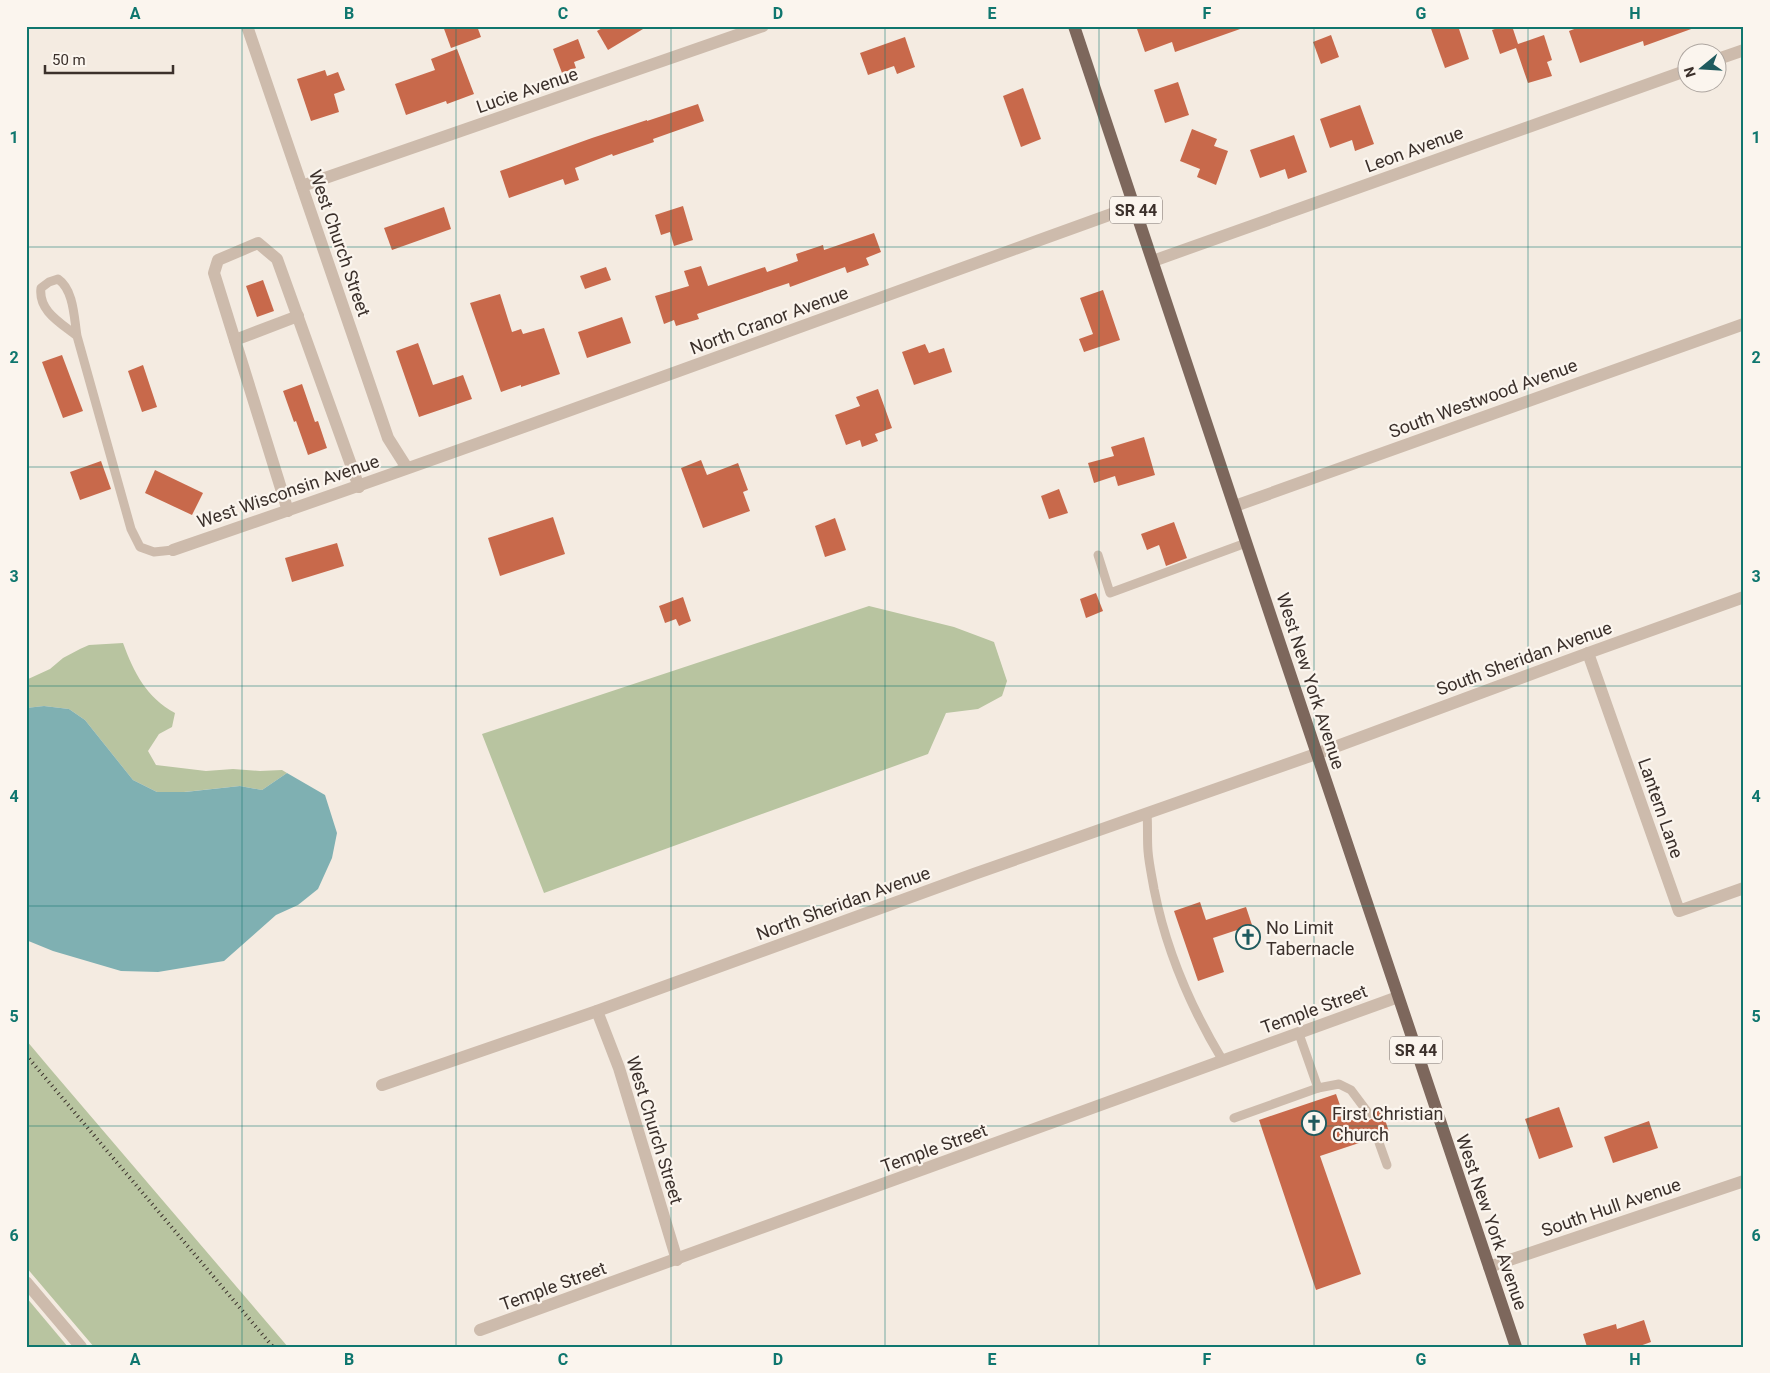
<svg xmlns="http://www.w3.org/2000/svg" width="1770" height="1373" font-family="Roboto,sans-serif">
<rect width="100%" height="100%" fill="#f4ebe1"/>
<!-- green -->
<g fill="#b8c4a0">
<path d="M869,606L954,627L994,642L1007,681L1002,696L978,709L946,713L928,754L544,893L482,734Z"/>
<path d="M123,643C134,673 146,697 175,713L172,727L159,734L148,751L156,765L206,771L233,769L260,771L282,770L287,773L262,790L240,786L184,792H157L133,780L85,720L69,709L44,706L26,708V680L50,669L63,658L80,649L89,645Z"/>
<path d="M26,1040L53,1072L288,1347H94L26,1267Z"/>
<path d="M26,1297L68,1347H26Z"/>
</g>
<!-- water -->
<path fill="#7fb0b2" d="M44,706L69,709L85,720L133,780L157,792H185L240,786L262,790L287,773L325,795L337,833L332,858L318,889L298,905L276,915L224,961L158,972L121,971L53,951L26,940V708Z"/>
<!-- building -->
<g fill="#c8694b">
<path d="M443,26H477L481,37L451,48Z"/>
<path d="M606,26H648L608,50L597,31Z"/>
<path d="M1145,26H1242L1243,28L1175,52L1172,42L1145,52L1137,29Z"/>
<path d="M1430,26H1458L1469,59L1445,68Z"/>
<path d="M1503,26H1512L1518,44L1544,35L1552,60L1547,62L1552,76L1528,83L1516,48L1500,54L1492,30Z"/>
<path d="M1582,26H1694V28L1644,46L1643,41L1580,63L1569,31Z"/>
<path d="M1331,35L1339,57L1321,64L1313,42Z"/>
<path d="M905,37L915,67L897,74L894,66L868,75L860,53Z"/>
<path d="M578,39L585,58L574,62L576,68L562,73L553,49Z"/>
<path d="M457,49L474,94L447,104L446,101L406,115L395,84L435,70L431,59Z"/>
<path d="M325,70L327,76L338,72L345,90L334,94L339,112L311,121L297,79Z"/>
<path d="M1178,82L1189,115L1165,123L1154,90Z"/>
<path d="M1023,88L1041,139L1021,147L1003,96Z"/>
<path d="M698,104L704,121L653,139L654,142L613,156L612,154L575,168L579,180L565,185L563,179L509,198L500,171L592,138L647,120V121Z"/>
<path d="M1360,105L1374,144L1355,151L1352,140L1330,148L1320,119Z"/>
<path d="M1192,129L1217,139L1214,146L1228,151L1216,185L1197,177L1200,169L1180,161Z"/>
<path d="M1294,135L1307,172L1288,179L1285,169L1260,178L1250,150Z"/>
<path d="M683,206L693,240L674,246L670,232L661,235L655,215Z"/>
<path d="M444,207L451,229L392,250L384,228Z"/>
<path d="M874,233L881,252L866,258L869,265L847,273L845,267L790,287L789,283L697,314L699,319L676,326L674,320L664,324L655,296L689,286L684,271L701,266L708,286L765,267L767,272L798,261L796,254L823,245L824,250Z"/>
<path d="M606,267L611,280L585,289L580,276Z"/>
<path d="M263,280L274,311L257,317L246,286Z"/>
<path d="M1103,290L1120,340L1084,352L1079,339L1093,334L1080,298Z"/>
<path d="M500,294L512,332L521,329L523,334L544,328L560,374L521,387V385L501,392L470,303Z"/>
<path d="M622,317L631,343L587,358L578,332Z"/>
<path d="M418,343L433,385L463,375L472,399L419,417L396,351Z"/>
<path d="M925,344L929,353L944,348L952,372L914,385L902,352Z"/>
<path d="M62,355L83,411L63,418L42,362Z"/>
<path d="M143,365L157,407L142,412L128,371Z"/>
<path d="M302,384L315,422L318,421L327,448L308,455L296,421L294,422L283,391Z"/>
<path d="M878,389L892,428L875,434L878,441L862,447L860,440L846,445L835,415L860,406L856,397Z"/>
<path d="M1144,437L1155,475L1118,486L1115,476L1094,483L1088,463L1114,456L1111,447Z"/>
<path d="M701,460L707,475L738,463L748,490L743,492L750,511L703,528L681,468Z"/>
<path d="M101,461L111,489L80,500L70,472Z"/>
<path d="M155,470L203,493L192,515L145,493Z"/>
<path d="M1059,489L1068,513L1049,519L1041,496Z"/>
<path d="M553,517L565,554L500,576L488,538Z"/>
<path d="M835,518L846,550L825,557L815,526Z"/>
<path d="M1174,522L1187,558L1166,566L1159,545L1147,550L1141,534Z"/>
<path d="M337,543L344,566L292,582L285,558Z"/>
<path d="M1096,593L1103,611L1086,618L1080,599Z"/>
<path d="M683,597L691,621L679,626L676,619L665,623L659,606Z"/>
<path d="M1200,902L1206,920L1246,907L1252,925L1213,938L1224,972L1198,981L1174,911Z"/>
<path d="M1336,1094L1346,1122L1363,1116L1366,1120H1370L1374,1117L1375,1112L1382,1110L1389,1132L1383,1135L1381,1132L1375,1131L1372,1133L1371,1139L1320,1156L1361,1274L1316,1290L1259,1120Z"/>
<path d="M1559,1107L1573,1147L1539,1159L1525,1119Z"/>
<path d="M1649,1121L1658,1148L1613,1163L1604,1137Z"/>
<path d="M1644,1320L1651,1342L1637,1347H1587L1583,1334L1616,1324L1617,1329Z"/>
</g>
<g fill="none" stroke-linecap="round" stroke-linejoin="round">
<!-- service -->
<g stroke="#cdbbac" stroke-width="9">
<path d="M77,336C74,318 74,290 58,279L49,282L41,288C38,311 61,323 77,336L131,529L140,547L154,552L173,550"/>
<path d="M1098,555L1110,593L1246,543"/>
<path d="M1147,813C1148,826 1147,839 1148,851C1149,864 1152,877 1154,889C1166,950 1191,1008 1223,1061"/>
<path d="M1318,1088L1339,1084L1351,1090L1369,1114"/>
<path d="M1234,1118L1318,1088L1299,1034"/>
<path d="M1377,1137L1387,1165"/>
</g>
<!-- minor -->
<g stroke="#cdbbac" stroke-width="12">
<path d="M247,26L388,438L407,468"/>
<path d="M1718,59L1744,50"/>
<path d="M302,186L763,26"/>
<path d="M1153,261L1688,70"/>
<path d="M235,340L298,316"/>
<path d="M1235,506L1744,324"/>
<path d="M288,511L214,273L218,260L258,243L277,259L359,487"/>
<path d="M173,550C495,440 814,321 1134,206"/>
<path d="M1588,653L1679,911L1744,888"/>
<path d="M597,1011L619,1068L677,1260"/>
<path d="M382,1085L597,1011L974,874L1316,754L1588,653L1744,597"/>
<path d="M1489,1267L1744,1181"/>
<path d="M26,1282L81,1347"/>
<path d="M480,1330L1398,997"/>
</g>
<!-- primary -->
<path stroke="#7d675c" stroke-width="12" d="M1074,26L1276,632L1516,1347"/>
<!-- rail -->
<path stroke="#3b302b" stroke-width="4" stroke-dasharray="1 4" stroke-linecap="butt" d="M26,1055L273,1347"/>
</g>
<!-- grid -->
<path fill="none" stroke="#0f766e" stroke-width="1" stroke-opacity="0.55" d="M242,26V1347M456,26V1347M671,26V1347M885,26V1347M1099,26V1347M1314,26V1347M1528,26V1347M26,247H1744M26,467H1744M26,686H1744M26,906H1744M26,1126H1744"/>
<!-- icons -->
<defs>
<symbol id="church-ring" viewBox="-11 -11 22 22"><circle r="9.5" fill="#fbf5ee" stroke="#1f5a5e" stroke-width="1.5"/><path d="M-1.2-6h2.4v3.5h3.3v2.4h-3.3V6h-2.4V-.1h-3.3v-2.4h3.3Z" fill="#1f5a5e"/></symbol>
</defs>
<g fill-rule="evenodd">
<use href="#church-ring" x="1234" y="923" width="28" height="28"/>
<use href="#church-ring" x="1300" y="1109" width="28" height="28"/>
</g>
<g text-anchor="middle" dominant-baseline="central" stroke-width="4.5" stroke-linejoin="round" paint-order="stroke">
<!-- shield labels -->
<g fill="#fbf5ee" stroke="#756b66" stroke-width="1">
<rect x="1110" y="196.5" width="52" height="27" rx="4"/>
<rect x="1390" y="1036.5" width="52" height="27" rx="4"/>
</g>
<g font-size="16" font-weight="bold" fill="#3b302b">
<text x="1136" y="210">SR 44</text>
<text x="1416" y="1050">SR 44</text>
</g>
<!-- street labels -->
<g font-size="18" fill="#3b302b" stroke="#fbf5ee">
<text transform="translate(527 90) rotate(-19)">Lucie Avenue</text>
<text transform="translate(1414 149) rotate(-20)">Leon Avenue</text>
<text transform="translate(340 243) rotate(71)">West Church Street</text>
<text transform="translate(769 320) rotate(-20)">North Cranor Avenue</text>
<text transform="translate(1483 398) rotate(-20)">South Westwood Avenue</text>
<text transform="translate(288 491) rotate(-19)">West Wisconsin Avenue</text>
<text transform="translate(1524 658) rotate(-20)">South Sheridan Avenue</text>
<text transform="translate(1311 681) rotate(72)">West New York Avenue</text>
<text transform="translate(1661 808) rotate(71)">Lantern Lane</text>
<text transform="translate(843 903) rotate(-20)">North Sheridan Avenue</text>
<text transform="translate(1314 1009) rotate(-20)">Temple Street</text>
<text transform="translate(655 1130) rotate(73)">West Church Street</text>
<text transform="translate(934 1148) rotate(-20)">Temple Street</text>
<text transform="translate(1611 1207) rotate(-19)">South Hull Avenue</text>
<text transform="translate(1492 1222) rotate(71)">West New York Avenue</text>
<text transform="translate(553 1286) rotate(-20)">Temple Street</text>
</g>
<!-- poi labels -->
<g font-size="18" fill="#3b302b" stroke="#fbf5ee" text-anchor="start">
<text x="1266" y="927">No Limit<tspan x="1266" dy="21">Tabernacle</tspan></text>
<text x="1332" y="1113">First Christian<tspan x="1332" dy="21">Church</tspan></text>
</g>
</g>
<!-- border -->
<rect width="1770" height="1373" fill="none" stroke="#fbf5ee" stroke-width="55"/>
<!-- north arrow -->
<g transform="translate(1702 68) rotate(252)"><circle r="24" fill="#fbf5ee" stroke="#aea6a0"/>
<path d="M0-4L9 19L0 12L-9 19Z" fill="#1f5a5e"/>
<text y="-8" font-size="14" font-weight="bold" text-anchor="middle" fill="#3b302b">N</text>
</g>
<!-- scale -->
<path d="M45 65v8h128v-8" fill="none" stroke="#3b302b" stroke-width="2.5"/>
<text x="52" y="65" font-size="15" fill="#3b302b" stroke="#fbf5ee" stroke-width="4" paint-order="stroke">50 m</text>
<rect x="28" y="28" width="1714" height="1318" fill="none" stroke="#0f766e" stroke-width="2"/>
<g font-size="16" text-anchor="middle" font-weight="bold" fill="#0f766e">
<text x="135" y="19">A</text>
<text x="349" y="19">B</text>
<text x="563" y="19">C</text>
<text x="778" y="19">D</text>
<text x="992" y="19">E</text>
<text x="1207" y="19">F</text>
<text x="1421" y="19">G</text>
<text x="1635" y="19">H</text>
<text x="14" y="143">1</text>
<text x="1756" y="143">1</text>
<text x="14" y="363">2</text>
<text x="1756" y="363">2</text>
<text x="14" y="582">3</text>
<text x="1756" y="582">3</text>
<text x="14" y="802">4</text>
<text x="1756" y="802">4</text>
<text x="14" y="1022">5</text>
<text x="1756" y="1022">5</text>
<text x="14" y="1241">6</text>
<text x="1756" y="1241">6</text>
<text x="135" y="1365">A</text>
<text x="349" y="1365">B</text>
<text x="563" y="1365">C</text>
<text x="778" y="1365">D</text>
<text x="992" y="1365">E</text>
<text x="1207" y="1365">F</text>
<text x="1421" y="1365">G</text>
<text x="1635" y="1365">H</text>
</g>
</svg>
